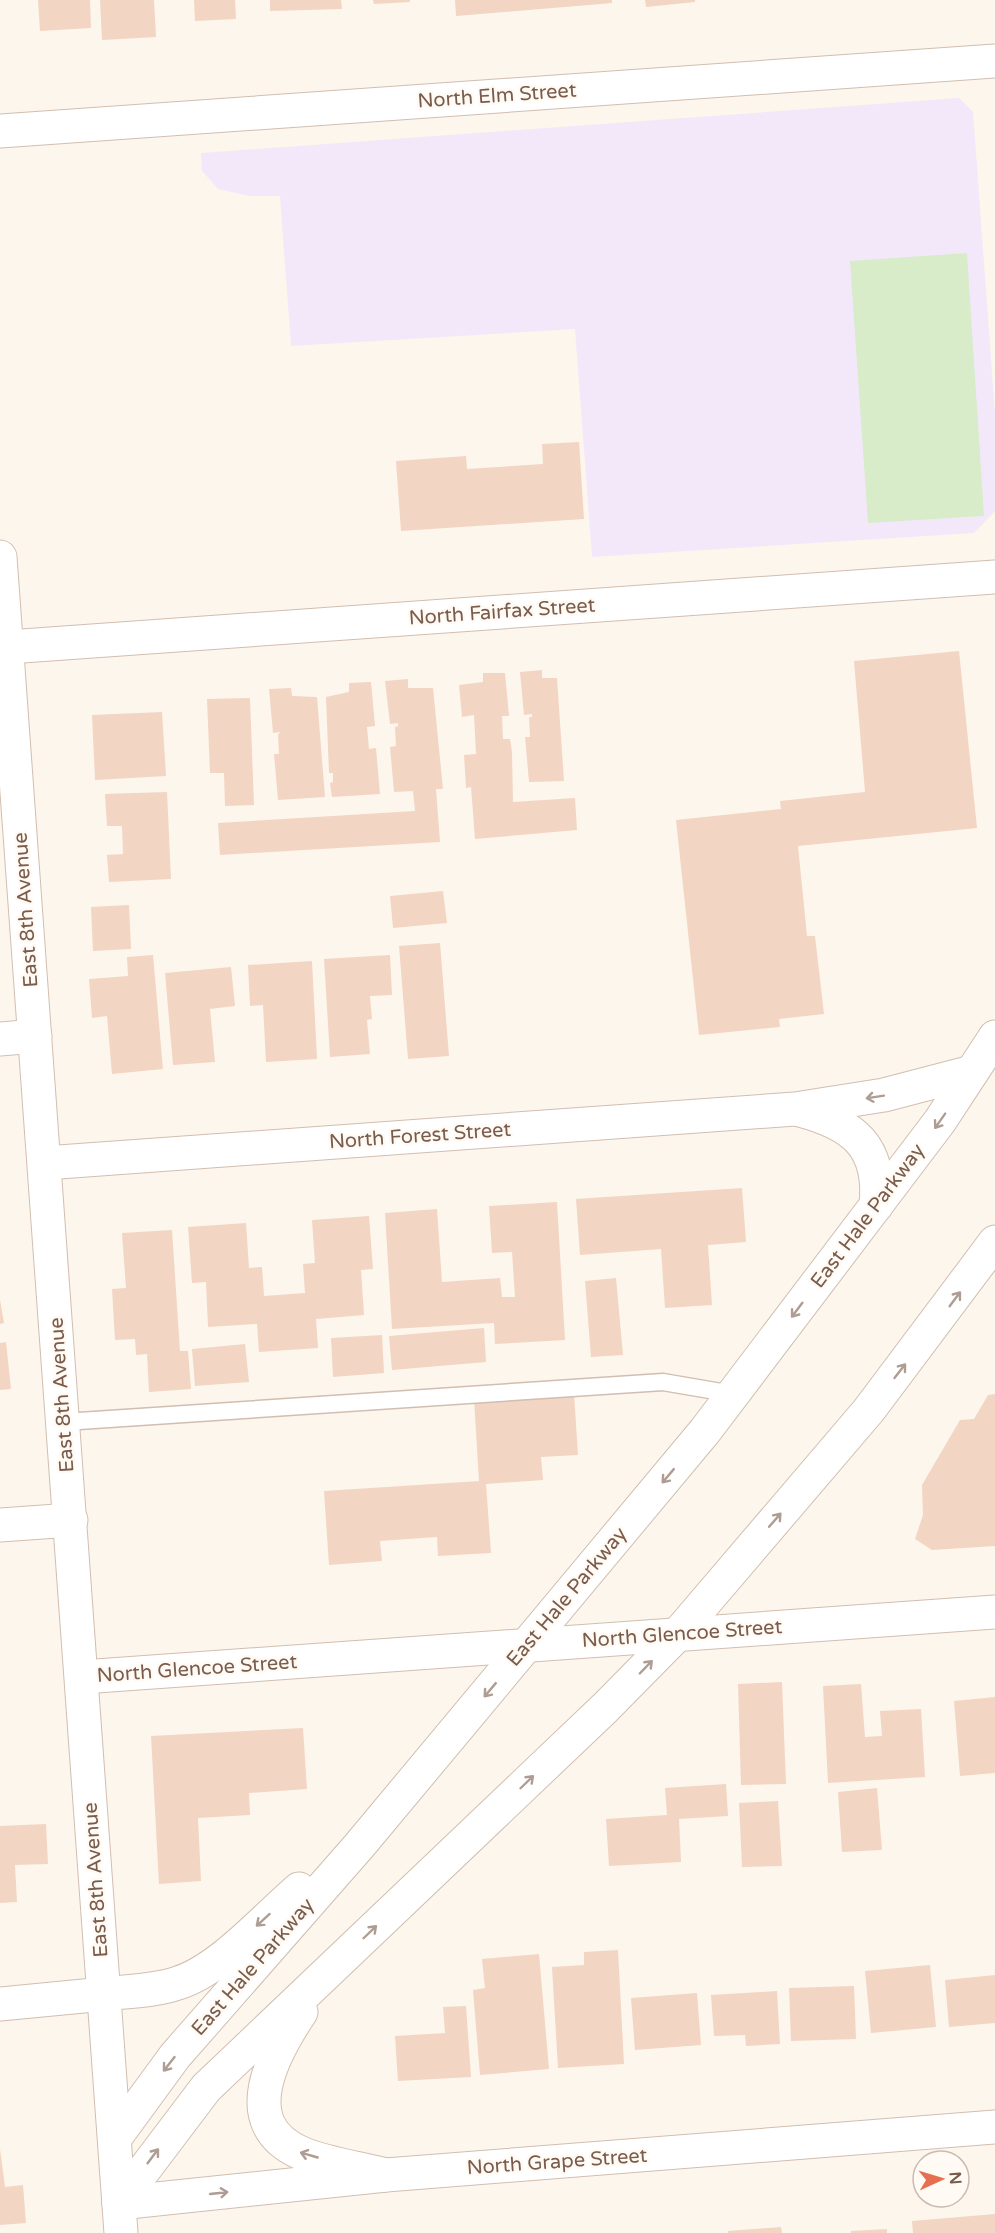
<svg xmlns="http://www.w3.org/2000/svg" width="995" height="2233" font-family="'Varela Round',sans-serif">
<rect width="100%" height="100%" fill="#fdf6ec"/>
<!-- education -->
<path fill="#f3e8fa" d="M959,98L973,112L995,414V511L974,533L592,557L575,329L291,346L280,196H249L218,189L202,171L201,153Z"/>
<!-- green -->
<path fill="#d8ecc9" d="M967,253L984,516L868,523L850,261Z"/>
<!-- building -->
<g fill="#f3d5c3">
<path d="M38,0H90L91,28L40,31Z"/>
<path d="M100,0H154L156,37L102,40Z"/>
<path d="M194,0H235L236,19L195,21Z"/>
<path d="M270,0H341L342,9L270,11Z"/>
<path d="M373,0H410V2L374,4Z"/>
<path d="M455,0H612V3L456,16Z"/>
<path d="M645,0H695V2L646,7Z"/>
<path d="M579,442L584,519L401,531L396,461L466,456L467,469L543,464L542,444Z"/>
<path d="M959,651L977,828L798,846L807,936H815L824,1014L779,1019L780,1027L699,1035L676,820L781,809L780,801L865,792L854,661Z"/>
<path d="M542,670V678H557L564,781L529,782L525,737H530L529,717H532V714L524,715L520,672Z"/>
<path d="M483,673H505L509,716H502L503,739H510L512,752L513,802L575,798L577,830L475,839L471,787L466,788L464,755L476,754L474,715L462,717L459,685L483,682Z"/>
<path d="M408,679V688H433L443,789H436L440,842L220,855L218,823L415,811L413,791L394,792L390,747L396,746L395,727L398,726V723L390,724L385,681Z"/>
<path d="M371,682L375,726L367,727L369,749L376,748L380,794L332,797L330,783L333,782V773H329L326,697L349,692V683Z"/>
<path d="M291,688L292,696L317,697L325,797L278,800L274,754H279L278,735L280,732L273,733L269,689Z"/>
<path d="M250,698L254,805L225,806L224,773H210L207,699Z"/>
<path d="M162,712L166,776L95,780L92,715Z"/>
<path d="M167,792L171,879L109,882L107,855L123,854L122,826H107L105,794Z"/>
<path d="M443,891L447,923L393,928L390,896Z"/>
<path d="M129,905L131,949L93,951L91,907Z"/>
<path d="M440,943L449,1056L408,1059L399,946Z"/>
<path d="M153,955L163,1069L112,1074L107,1016L92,1018L89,979L128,976L127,957Z"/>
<path d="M390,955L392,995L370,996L372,1019L367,1020L370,1054L330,1057L324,959Z"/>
<path d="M312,961L317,1059L266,1062L263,1005L250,1006L248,965Z"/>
<path d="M231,967L235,1006L210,1009L215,1062L173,1065L165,973Z"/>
<path d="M742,1188L746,1242L708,1245L712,1305L665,1308L661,1249L580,1255L576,1199Z"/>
<path d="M557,1202L565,1340L495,1344L494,1323L392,1329L385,1213L437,1209L442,1282L500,1278L502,1297H515L512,1252L492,1253L489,1206Z"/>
<path d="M369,1216L373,1269L361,1270L364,1315L316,1319L318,1348L259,1352L257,1324L208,1327L206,1282L192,1283L188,1227L246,1223L249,1268L262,1267L264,1296L305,1293L303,1264L315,1263L312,1220Z"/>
<path d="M172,1230L180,1351H188L191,1389L149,1392L147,1354L136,1355L135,1339L115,1340L112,1289L126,1288L122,1233Z"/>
<path d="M616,1278L623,1355L591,1357L585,1281Z"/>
<path d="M0,1300L4,1323L0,1324Z"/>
<path d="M484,1328L486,1362L392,1370L389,1336Z"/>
<path d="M382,1335L384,1373L333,1377L331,1338Z"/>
<path d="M6,1342L11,1389L0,1390V1343Z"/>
<path d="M245,1344L249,1382L195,1386L192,1349Z"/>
<path d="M574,1393L578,1455L541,1457L543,1480L486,1484L491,1553L438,1556L437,1537L380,1541L382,1561L329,1565L324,1491L479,1481L474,1399Z"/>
<path d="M995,1394V1546L932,1550L915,1539L923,1515L922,1485L960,1420L974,1419L988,1395Z"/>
<path d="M782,1682L786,1784L741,1785L738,1684Z"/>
<path d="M861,1684L865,1737L882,1736L880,1711L921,1709L925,1777L828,1783L823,1686Z"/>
<path d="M995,1697V1773L960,1776L954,1701Z"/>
<path d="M303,1728L307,1789L249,1793L250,1815L198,1818L201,1881L159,1884L151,1736Z"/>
<path d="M726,1784L728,1816L679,1819L681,1862L609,1866L606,1819L667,1815L665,1788Z"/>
<path d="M877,1788L882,1850L842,1852L838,1792Z"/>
<path d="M778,1801L782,1866L742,1867L739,1803Z"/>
<path d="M46,1824L48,1864L15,1865L17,1902L0,1903V1826Z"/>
<path d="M618,1950L624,2064L558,2068L552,1967L584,1965V1952Z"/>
<path d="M539,1954L549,2069L480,2075L473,1990L485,1988L482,1959Z"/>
<path d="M930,1965L936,2027L871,2033L865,1971Z"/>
<path d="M995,1975V2023L949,2027L945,1980Z"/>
<path d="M854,1986L856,2039L791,2041L789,1988Z"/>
<path d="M777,1991L780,2044L746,2046L745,2035L714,2036L711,1995Z"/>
<path d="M697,1993L701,2045L635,2050L631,1998Z"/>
<path d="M466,2006L471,2077L398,2081L395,2036L445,2033L443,2007Z"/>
<path d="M0,2149L5,2187L23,2185L26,2223L0,2225Z"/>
<path d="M995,2214V2233H913L912,2221Z"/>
<path d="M781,2227L782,2233H728V2231Z"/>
<path d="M887,2229V2233H851V2231Z"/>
</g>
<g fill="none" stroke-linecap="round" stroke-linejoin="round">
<defs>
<path id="service" d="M64,1422L663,1382L733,1394"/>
<g id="minor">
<path d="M0,131L995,61"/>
<path d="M8,647L995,577"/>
<path d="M0,1039L35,1036"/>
<path d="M800,1110C853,1124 882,1146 876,1206"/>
<path d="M45,1163L795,1109L884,1095L972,1072"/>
<path d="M0,1525L71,1520"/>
<path d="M82,1677L995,1612"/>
<path d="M0,2004L104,1994"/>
<path d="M119,2203L386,2175L995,2127"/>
</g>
<g id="tertiary">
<path d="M0,557L121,2233"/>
<path d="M104,1994C129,1991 155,1991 178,1983C220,1970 265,1918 299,1889"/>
<path d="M301,2012C273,2054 234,2124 301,2153C327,2164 359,2168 386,2175"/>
<path d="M115,2138L175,2056L359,1846L705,1431L940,1121L995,1037"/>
<path d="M119,2203L206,2088L605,1708L677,1635L869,1410L995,1242"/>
</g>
</defs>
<!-- service casing -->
<use href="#service" stroke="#d1beb0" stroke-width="19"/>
<!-- minor casing -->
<use href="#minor" stroke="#d1beb0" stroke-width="35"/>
<!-- tertiary casing -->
<use href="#tertiary" stroke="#d1beb0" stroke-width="35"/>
<!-- service -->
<use href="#service" stroke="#fff" stroke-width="16"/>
<!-- minor -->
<use href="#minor" stroke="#fff" stroke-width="33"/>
<!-- tertiary -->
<use href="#tertiary" stroke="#fff" stroke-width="33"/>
</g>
<!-- one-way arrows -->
<defs><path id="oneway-shaft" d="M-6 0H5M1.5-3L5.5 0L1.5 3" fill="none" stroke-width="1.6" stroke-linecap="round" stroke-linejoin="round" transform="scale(1.5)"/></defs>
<g stroke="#af9d94">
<use href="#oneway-shaft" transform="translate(875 1097) rotate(171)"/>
<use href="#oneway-shaft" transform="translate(940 1121) rotate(125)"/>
<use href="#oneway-shaft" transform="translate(955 1299) rotate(-53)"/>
<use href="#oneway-shaft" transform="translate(797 1310) rotate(127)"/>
<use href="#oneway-shaft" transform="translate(900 1371) rotate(-52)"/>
<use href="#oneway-shaft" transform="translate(668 1476) rotate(130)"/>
<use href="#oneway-shaft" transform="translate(775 1520) rotate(-49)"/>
<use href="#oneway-shaft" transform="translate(646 1667) rotate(-46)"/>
<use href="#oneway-shaft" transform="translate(490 1690) rotate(130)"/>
<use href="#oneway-shaft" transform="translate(527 1782) rotate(-44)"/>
<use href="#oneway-shaft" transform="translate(263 1920) rotate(138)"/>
<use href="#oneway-shaft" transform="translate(370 1932) rotate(-44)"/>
<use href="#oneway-shaft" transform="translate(169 2064) rotate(128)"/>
<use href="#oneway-shaft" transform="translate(309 2155) rotate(-164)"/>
<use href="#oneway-shaft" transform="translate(153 2156) rotate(-53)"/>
<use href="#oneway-shaft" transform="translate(219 2193) rotate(-6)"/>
</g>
<g text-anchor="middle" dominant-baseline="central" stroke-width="5" stroke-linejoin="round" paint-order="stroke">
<!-- street labels -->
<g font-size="20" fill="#7a5c4d" stroke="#fffaf3">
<text transform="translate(497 96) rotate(-4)">North Elm Street</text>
<text transform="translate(502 612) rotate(-4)">North Fairfax Street</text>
<text transform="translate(26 910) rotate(-94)">East 8th Avenue</text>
<text transform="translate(420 1136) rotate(-4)">North Forest Street</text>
<text transform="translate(868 1216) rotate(-53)">East Hale Parkway</text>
<text transform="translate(62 1395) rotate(-94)">East 8th Avenue</text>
<text transform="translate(567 1597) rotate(-50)">East Hale Parkway</text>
<text transform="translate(682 1634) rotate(-4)">North Glencoe Street</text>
<text transform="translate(197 1669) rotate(-4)">North Glencoe Street</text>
<text transform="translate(96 1880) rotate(-94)">East 8th Avenue</text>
<text transform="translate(253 1967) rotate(-49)">East Hale Parkway</text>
<text transform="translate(557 2162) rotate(-4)">North Grape Street</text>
</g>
</g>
<!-- north arrow -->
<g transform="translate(941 2179) rotate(86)"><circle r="28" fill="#fffaf3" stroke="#cabbb1" stroke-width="1.5"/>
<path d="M0-4.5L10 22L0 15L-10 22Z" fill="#e76f51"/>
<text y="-9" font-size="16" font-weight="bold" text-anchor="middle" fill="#7a5c4d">N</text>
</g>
</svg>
